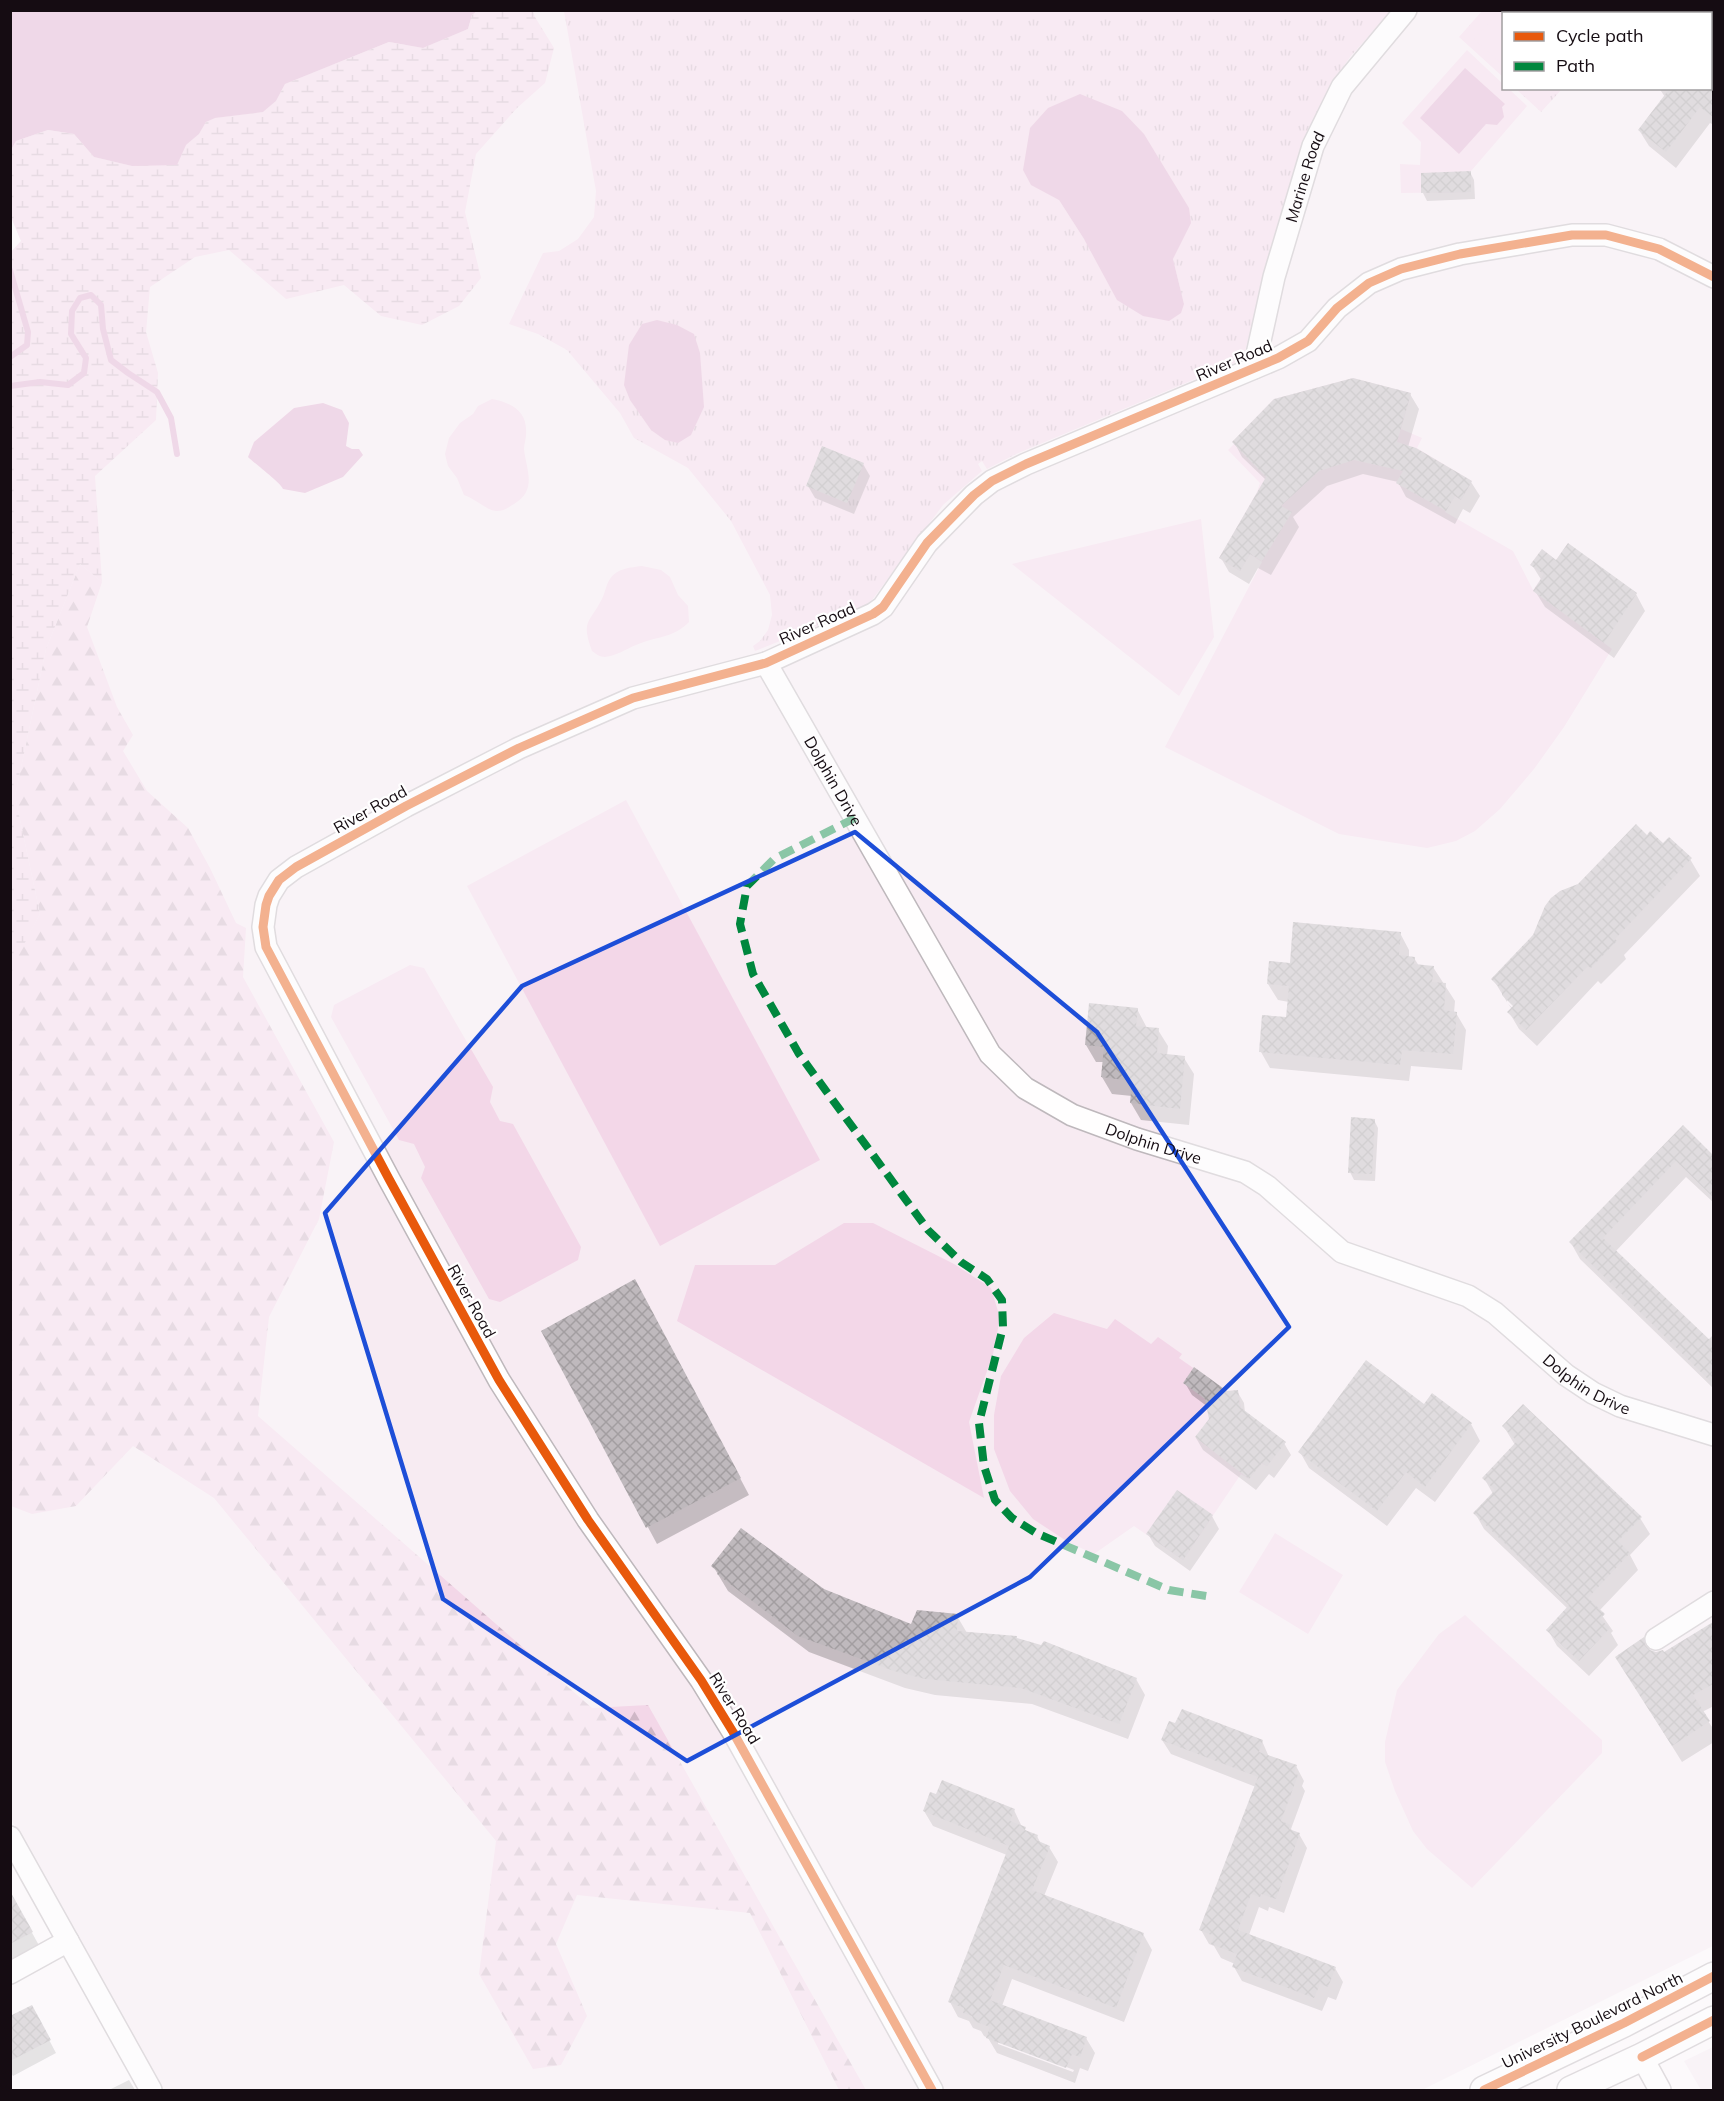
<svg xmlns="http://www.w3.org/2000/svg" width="1724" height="2101" font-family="Mulish,sans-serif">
<defs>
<pattern id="grass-tufts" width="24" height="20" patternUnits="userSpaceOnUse" patternTransform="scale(1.5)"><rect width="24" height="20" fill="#f3d7e8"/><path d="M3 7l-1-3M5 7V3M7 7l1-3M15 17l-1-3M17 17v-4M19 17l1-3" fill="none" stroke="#cfb7c6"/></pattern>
<pattern id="forest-firs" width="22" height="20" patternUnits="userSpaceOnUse" patternTransform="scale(1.5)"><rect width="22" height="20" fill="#f3d7e8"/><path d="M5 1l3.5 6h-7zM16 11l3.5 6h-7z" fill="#cfb7c6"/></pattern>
<pattern id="wetland-marsh" width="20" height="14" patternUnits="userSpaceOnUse" patternTransform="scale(1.5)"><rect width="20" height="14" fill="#f3d7e8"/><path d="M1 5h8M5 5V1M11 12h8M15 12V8" fill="none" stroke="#cfb7c6"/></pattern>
<pattern id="building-cross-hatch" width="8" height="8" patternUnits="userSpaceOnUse" patternTransform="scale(1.5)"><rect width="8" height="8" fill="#bfb9bd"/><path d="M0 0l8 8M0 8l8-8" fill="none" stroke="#a39ea1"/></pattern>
</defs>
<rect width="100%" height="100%" fill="#fcf9fb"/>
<!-- built -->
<g fill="#f7ebf2" fill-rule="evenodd">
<path d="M477,11H1713V1946L1422,2090H161L11,1819L10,253L21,241L11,217V150L468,29ZM1504,14H1710V88H1504Z"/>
<path d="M1713,2047V2090H1701L1684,2061Z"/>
</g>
<!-- grass -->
<g fill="url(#grass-tufts)" fill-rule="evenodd">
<path d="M564,11H1391L1350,57L1333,82L1313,120L1280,219L1243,359L1016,454L987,469L982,461L978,464L982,471L943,505L872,600L862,608L755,651L753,646L760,641L768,630L772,615L770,595L731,521L688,468L634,438L620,413L567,350L538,334L509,324L543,253L559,251L578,239L594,217L596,191ZM1059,200L1190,223L1173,259L1184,304L1084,239Z"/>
<path d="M1482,11H1631L1628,14H1504L1503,77L1459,37Z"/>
<path d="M1516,89H1562L1541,112Z"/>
</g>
<!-- forest -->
<path fill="url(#forest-firs)" d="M80,564L102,582L87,627L117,707L133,735L123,751L147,791L188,828L210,868L236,923L246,928L243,977L334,1142L319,1219L269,1317L258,1416L592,1708L648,1705L866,2090H839L750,1913L577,1895L556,1944L587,2016L561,2065L533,2069L479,1974L496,1841L214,1498L133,1446L76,1506L32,1514L11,1506L10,969L40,914L15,796L46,649Z"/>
<!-- wetland -->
<path fill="url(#wetland-marsh)" d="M477,11H533L535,17L554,48L545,83L517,108L476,154L465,212L481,278L459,306L422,325L381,316L344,285L286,299L229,250L195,257L150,287L146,332L158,373L156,420L95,476L102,582L80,564L46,649L15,796L40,914L11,969L10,253L21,241L11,217V150L16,141L48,130L74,134L94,157L132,166L186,145L199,134L206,122L214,118L263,112L276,101L285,84L389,42L423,48L468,29L472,15Z"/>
<!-- pitch -->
<g fill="#f3d7e8">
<path d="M1500,11H1617L1614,14H1504L1503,65L1474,39Z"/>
<path d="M1467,50L1503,84L1504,88L1509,89L1527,106L1471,171V192L1401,193L1400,164L1420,165L1421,142L1402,123Z"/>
<path d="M1353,378L1411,393L1401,429L1422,438L1417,448L1472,481L1461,500L1455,496L1445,512L1513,551L1533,590L1544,574L1530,565L1542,549L1556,560L1568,543L1604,643L1612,649L1564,727L1534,769L1500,809L1475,831L1456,841L1427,848L1339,834L1165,747L1262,562L1250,554L1240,571L1219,558L1257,492L1260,483L1228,450L1234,444L1232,442L1274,399Z"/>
<path d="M492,399C512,403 528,411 526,435C526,439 524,444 524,449C526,469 538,490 514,504C509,507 504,511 497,511C487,511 476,499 464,495L457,478L448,466L445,454L449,438L460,423L473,414L478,406Z"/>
<path d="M1201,519L1214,637L1179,696L1012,564Z"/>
<path d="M642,566L661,570L670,577L678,595L688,606L689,622C672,639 656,636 636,645C626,649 616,656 605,657C600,657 596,654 592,651C581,620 589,624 602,599C604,595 605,590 607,585C613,569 626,568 642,566Z"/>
<path d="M626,800L820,1160L660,1246L467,886Z"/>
<path d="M410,965L424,968L493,1087L490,1102L500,1121L513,1124L581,1247L578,1260L500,1302L489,1299L421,1178L425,1167L414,1144L399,1140L331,1017L334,1005Z"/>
<path d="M844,1223H873L954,1264L991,1288L1000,1318L993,1354L969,1422L984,1498L677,1321L695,1265H775Z"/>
<path d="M1054,1313L1107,1329L1115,1319L1151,1344L1158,1337L1182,1354L1179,1358L1226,1391L1238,1390L1241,1410L1276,1454L1267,1466L1261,1463L1249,1479L1241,1474L1183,1560L1134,1526L1094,1554L1068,1542L1033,1519L1010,1491L994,1449V1415L1001,1376L1024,1338Z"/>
<path d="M1275,1533L1343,1575L1308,1634L1239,1592Z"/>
<path d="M1465,1615L1602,1740V1753L1472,1888L1427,1849L1413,1831L1395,1791L1385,1762V1742L1397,1690L1439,1634Z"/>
</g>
<!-- water -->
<g fill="#e1b0d0">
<path d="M11,10H477V11L472,15L468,29L423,48L389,42L285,84L276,101L263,112L215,118L206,122L199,134L186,145L177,165L132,166L94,157L74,134L48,130L16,141L11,150Z"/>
<path d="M1465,68L1505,104L1502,107L1504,117L1497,125L1486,124L1459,154L1420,118Z"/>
<path d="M1080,94L1122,111L1144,134L1189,208L1191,223L1173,259L1184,304L1181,313L1169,321L1143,316L1117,300L1084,239L1059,200L1031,185L1023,170L1030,128L1048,108Z"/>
<path d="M657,320L677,325L694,334L700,353L704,407L691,435L678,443L665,440L651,430L630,400L624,385L629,345L642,324Z"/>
<path d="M323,403L342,410L349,423L346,446L352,449H359L363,455L343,477L305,493L283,489C280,482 255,464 248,457L254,442L294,408Z"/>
</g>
<!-- shadow -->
<g fill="#0003" fill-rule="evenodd">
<path d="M1714,47V125L1710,123L1676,168L1649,146L1639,130L1665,97L1659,88H1710V51Z"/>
<path d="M1470,172L1474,180L1475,199L1427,201L1423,193Z"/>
<path d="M1410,394L1419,409L1408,447L1471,482L1480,496L1470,513L1463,509L1455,524L1406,497L1398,482L1363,474L1327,486L1293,517L1299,527L1271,575L1258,568L1249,584L1229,572L1221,558L1266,480L1242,457L1234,442Z"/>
<path d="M863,464L870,476L854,514L815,498L808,486Z"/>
<path d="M1556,562L1636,594L1645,611L1614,658L1545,607L1535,591L1542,581L1532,565Z"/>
<path d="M1647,837L1690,859L1700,876L1624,955L1626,959L1601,984L1598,981L1537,1046L1519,1029L1509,1012L1512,1009L1508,1004L1517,1012L1519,1010L1507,999V1002L1493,979L1579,885Z"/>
<path d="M1400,933L1409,950V958H1414L1419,966L1433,967L1455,1001L1454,1013H1456L1466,1030L1462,1070L1411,1066L1409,1081L1270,1068L1261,1052L1288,1019L1289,1002L1278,1000L1268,984L1291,965Z"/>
<path d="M1137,1009L1147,1028L1158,1030L1168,1046L1167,1056L1184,1058L1194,1074L1189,1125L1141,1120L1131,1103L1132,1096L1112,1094L1102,1077L1104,1062H1096L1086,1045Z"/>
<path d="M1374,1120L1378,1128L1375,1181L1354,1180L1350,1172Z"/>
<path d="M1683,1127L1714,1157V1203L1686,1177L1616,1251L1708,1340L1714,1334V1389L1580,1259L1571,1243Z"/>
<path d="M644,1297L749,1495L657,1544L543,1332Z"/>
<path d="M1185,1383L1226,1393L1237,1391L1244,1403L1245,1413L1284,1443L1291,1455L1274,1478L1269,1474L1256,1490L1203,1450L1196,1438L1210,1419L1208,1407L1192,1395Z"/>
<path d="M1424,1406L1471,1424L1480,1441L1435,1502L1416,1488L1387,1526L1309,1468L1300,1452Z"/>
<path d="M1504,1427L1640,1518L1650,1534L1630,1555L1638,1570L1599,1611L1613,1631L1611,1633L1618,1645L1589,1676L1557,1646L1548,1630L1568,1609L1484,1529L1475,1513L1493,1494L1484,1478L1515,1445Z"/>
<path d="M1212,1516L1219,1529L1190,1571L1155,1546L1148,1534Z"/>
<path d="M713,1566L823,1590L912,1626L957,1616L967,1633L1136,1679L1145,1695L1128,1739L1032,1704L935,1695L905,1688L809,1652L728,1591Z"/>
<path d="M1714,1624V1706L1702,1712L1714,1730V1742L1682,1762L1627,1674L1643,1639L1651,1652L1664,1654Z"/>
<path d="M1162,1740L1262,1741L1269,1757L1296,1766L1304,1781L1302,1786L1305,1791L1291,1829L1293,1832L1299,1834L1307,1848L1284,1913L1269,1907L1268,1911L1259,1907L1249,1935L1335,1968L1343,1982L1336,2000L1328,1997L1322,2011L1242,1981L1234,1967L1235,1964L1221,1958L1214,1946L1209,1944L1201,1930L1256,1787L1171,1754Z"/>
<path d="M1014,1810L1022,1827L1028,1833L1037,1836L1041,1844L1049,1847L1058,1862L1044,1896L1143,1934L1152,1950L1124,2022L1012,1979L1002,2006L1086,2038L1095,2053L1088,2071L1080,2068L1075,2083L997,2053L988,2038L984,2036L981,2031L973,2028L969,2021L958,2017L950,2002L1007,1855L933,1826L924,1811ZM998,2040L1074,2070L1073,2072L998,2044Z"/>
<path d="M10,1893L41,1949L10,1965Z"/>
<path d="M10,2018L38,2019L56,2053L13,2076L10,2071Z"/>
<path d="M129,2080L135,2090H109Z"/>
</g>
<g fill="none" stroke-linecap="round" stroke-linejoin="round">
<!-- stream -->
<g stroke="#e1b0d0" stroke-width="6">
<path d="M10,270L28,332L27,345L10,357"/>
<path d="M10,386L40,382L68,385L84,373L86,358L71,334L72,311L80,298L91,295L101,305L103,329L111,360L128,373L157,392L171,418L177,454"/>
</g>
</g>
<!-- building -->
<g fill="url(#building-cross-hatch)">
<path d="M1670,88H1713V117L1700,107L1666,152L1638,130Z"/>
<path d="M1471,171V192L1421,193V173Z"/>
<path d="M1353,378L1411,393L1397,442L1416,448L1472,481L1461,500L1455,496L1446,511L1396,483L1403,471L1354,460L1319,471L1281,506L1292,512L1262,561L1250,554L1240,571L1219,558L1266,477L1232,442L1274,399Z"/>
<path d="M822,446L864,463L847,503L806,486Z"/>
<path d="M1568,543L1637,593L1604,643L1533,591L1544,574L1530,565L1542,549L1556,560Z"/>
<path d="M1636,824L1647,835L1650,831L1663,843L1669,837L1692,858L1615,939L1617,941L1591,968L1588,966L1526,1030L1507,1012L1513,1006L1502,995V990L1491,979L1533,935L1545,906L1551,898L1560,891L1578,884Z"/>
<path d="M1293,922L1401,932L1399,955L1415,957L1414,964L1434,966L1432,982L1446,983L1444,1010L1457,1012L1453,1054L1402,1050L1400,1065L1259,1052L1262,1015L1286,1017L1289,986L1267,984L1269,961L1290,963Z"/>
<path d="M1089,1003L1138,1008L1136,1026L1159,1028L1157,1053L1185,1056L1180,1109L1130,1103L1132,1081L1101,1077L1104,1047L1085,1045Z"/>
<path d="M1351,1117L1375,1119L1372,1174L1348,1173Z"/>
<path d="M1683,1125L1713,1155V1197L1676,1161L1603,1238L1713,1343V1384L1569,1242Z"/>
<path d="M635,1279L741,1478L646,1528L541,1331Z"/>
<path d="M1366,1360L1424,1404L1432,1393L1472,1423L1425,1487L1406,1472L1377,1511L1298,1452Z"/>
<path d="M1194,1367L1227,1391L1238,1390L1240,1407L1286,1442L1267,1466L1262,1463L1249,1479L1195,1437L1209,1419L1205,1399L1183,1383Z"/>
<path d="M1523,1404L1642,1517L1618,1541L1630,1553L1588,1598L1605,1614L1600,1619L1610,1628L1579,1661L1546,1630L1569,1605L1473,1513L1495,1490L1482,1478L1517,1441L1502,1426Z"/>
<path d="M1177,1490L1213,1515L1183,1560L1146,1534Z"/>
<path d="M741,1528L824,1589L911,1624L917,1610L958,1614L957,1631L1017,1636V1638L1041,1645L1044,1641L1137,1678L1119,1724L1021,1688L925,1679L894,1671L798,1636L717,1574L718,1572L711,1566Z"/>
<path d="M1713,1622V1684L1693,1695L1710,1721L1672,1746L1615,1657L1644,1637L1645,1645L1650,1650L1656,1652L1663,1650L1664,1652Z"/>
<path d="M1182,1709L1263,1740L1259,1752L1297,1765L1294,1773L1298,1775L1281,1821L1291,1825L1289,1829L1300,1833L1276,1899L1261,1894L1260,1897L1251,1894L1238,1930L1336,1967L1328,1987L1320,1984L1314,1998L1232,1967L1237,1954L1211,1944L1214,1936L1199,1930L1258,1777L1161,1740L1169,1721L1175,1723Z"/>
<path d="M942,1780L1015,1809L1010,1821L1026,1827L1025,1830L1038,1835L1036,1840L1050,1846L1032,1890L1144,1933L1116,2008L1004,1965L990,2000L1087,2037L1080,2057L1072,2054L1066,2068L986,2038L990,2027L974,2021L972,2016L963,2013L964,2008L948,2002L1009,1846L923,1811L930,1792L936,1794Z"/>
<path d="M10,1891L33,1932L10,1944Z"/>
<path d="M32,2005L51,2040L10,2061V2016Z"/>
</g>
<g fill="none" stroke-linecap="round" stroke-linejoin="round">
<defs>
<g id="minor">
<path id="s1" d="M1254,368L1274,277L1313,146L1342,87L1406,10"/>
<path id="s2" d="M766,663L990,1054L1025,1088L1072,1115L1137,1139L1245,1172L1267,1186L1342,1252L1468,1296L1495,1313L1566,1375L1593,1393L1620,1406L1714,1435"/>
<path d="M1656,1639L1714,1602"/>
<path d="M10,1837L151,2090"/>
<path d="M10,1973L68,1941"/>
<path d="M1642,2057L1660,2090"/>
<path d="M932,2090L733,1732L701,1680L588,1520L499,1380L389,1179L266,947L263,927L266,905L269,896L279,880L296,867L406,806L519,748L633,698L766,663L873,614L883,607L927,543L974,495L992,481L1026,464L1278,358L1308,341L1337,308L1369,283L1401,269L1460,254L1572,235H1606L1659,249L1714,277"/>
</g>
<g id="major">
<path d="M1484,2090L1624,2023L1714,1976"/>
<path d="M1571,2090L1642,2057L1714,2020"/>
</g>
</defs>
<!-- minor casing -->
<use href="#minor" stroke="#beb8bc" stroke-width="24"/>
<!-- major casing -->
<use href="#major" stroke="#beb8bc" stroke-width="30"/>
<!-- minor -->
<use href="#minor" stroke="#fffefe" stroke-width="21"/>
<!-- major -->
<use href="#major" stroke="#fffefe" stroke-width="27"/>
<!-- quiet -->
<path stroke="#00873e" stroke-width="8" stroke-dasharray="15 8" stroke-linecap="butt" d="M855,818L774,859L747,886L740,924L753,974L799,1054L928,1230L961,1262L987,1279L1002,1300L1003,1327L979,1423L984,1466L995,1500L1012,1518L1036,1533L1169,1590L1212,1597"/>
<defs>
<g id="cycleway">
<path d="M1642,2057L1714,2020"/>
<path d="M932,2090L733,1732L701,1680L588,1520L499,1380L389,1179L266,947L263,927L266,905L269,896L279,880L296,867L406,806L519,748L633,698L766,663L873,614L883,607L927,543L974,495L992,481L1026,464L1278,358L1308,341L1337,308L1369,283L1401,269L1460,254L1572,235H1606L1659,249L1714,277"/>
<path d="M1484,2090L1624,2023L1714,1976"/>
</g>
</defs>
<!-- cycleway casing -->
<use href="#cycleway" stroke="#fff" stroke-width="13"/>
<!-- cycleway -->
<use href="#cycleway" stroke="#e8590c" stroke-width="9"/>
</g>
<!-- marked area -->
<path d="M0 0H1724V2101H0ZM855,832L1097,1032L1289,1327L1030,1577L687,1761L443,1599L325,1213L522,986Z" fill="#fcf9fb" fill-opacity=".55" fill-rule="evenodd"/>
<path fill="none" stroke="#1d4ed8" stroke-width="4.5" stroke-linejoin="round" d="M855,832L1097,1032L1289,1327L1030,1577L687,1761L443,1599L325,1213L522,986Z"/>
<g text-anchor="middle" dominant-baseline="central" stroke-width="4.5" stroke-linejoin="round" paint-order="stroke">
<!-- street labels -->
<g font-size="16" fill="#150c12" stroke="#fff">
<text stroke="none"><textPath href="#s1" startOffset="198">Marine Road</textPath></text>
<text transform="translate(1234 360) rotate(-23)">River Road</text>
<text transform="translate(817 623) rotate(-24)">River Road</text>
<text stroke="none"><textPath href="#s2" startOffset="136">Dolphin Drive</textPath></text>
<text transform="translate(370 809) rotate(-29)">River Road</text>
<text stroke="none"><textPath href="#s2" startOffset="640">Dolphin Drive</textPath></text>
<text transform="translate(472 1301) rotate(61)">River Road</text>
<text stroke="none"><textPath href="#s2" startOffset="1144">Dolphin Drive</textPath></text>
<text transform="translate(735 1708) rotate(58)">River Road</text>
<text transform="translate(1592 2020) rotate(-26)">University Boulevard North</text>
</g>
</g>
<!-- border -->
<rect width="1724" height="2101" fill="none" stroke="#150c12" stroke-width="24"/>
<!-- legend -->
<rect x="1502" y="12" width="210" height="78" fill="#ffffff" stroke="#a19ea0" stroke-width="1.5"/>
<rect x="1514" y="32" width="30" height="9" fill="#e8590c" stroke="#a19ea0" stroke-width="1.5"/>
<text x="1556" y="42" font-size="18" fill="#150c12">Cycle path</text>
<rect x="1514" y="62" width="30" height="9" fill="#00873e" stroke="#a19ea0" stroke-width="1.5"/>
<text x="1556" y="72" font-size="18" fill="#150c12">Path</text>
</svg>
